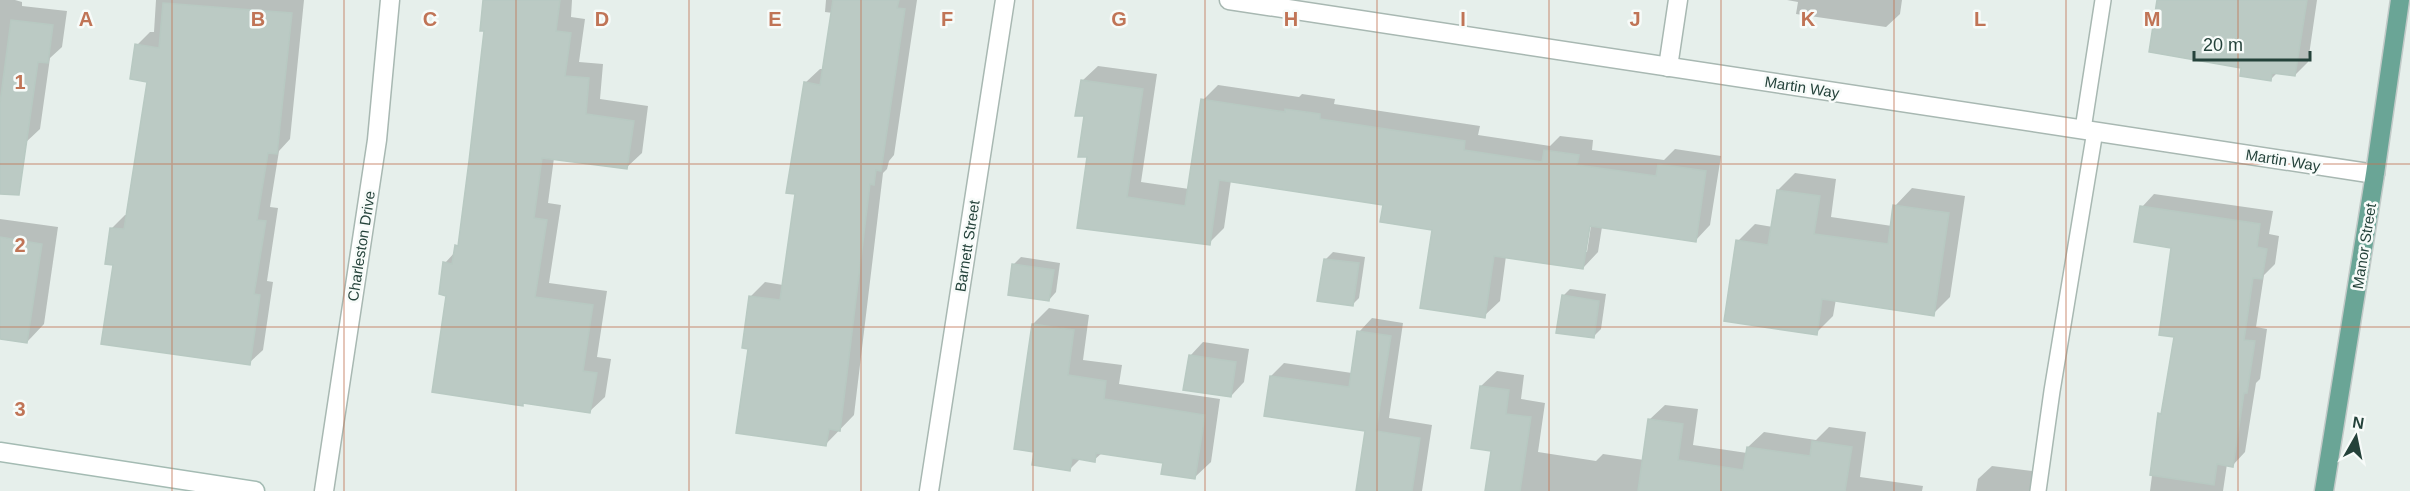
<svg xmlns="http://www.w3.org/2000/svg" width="2410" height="491" font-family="Arial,sans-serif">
<rect width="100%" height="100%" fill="#e6efeb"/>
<!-- shadow -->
<g fill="#0003" fill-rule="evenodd">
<path d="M0,0H15L22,2V6L67,11L62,47L50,58L40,129L25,143L0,140Z"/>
<path d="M156,0H304L290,139L279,151L270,207L278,208L267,281L273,282L263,350L249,363L115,264L112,228L125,215H128L149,80L137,45L150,32H154Z"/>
<path d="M484,0H572L571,17L585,19L579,62L603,64L600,99L648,106L642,153L627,167L554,158L548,203L561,205L549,283L607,291L597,357L611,359L605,397L590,411L525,402L522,405L448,294L445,263L456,251L460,243L485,30Z"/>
<path d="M826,0H917L894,155L889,161L887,169L883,173L854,415L825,445L750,347L751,296L765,282L783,285L797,193L805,83L820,69H824L833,13L825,12Z"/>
<path d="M1787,0H1902L1900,14L1886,27L1796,14L1798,2Z"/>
<path d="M2193,0H2317L2308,62L2295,75L2278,72L2270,80L2243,67Z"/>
<path d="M1098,66L1157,74L1141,182L1189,189L1203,100L1218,85L1299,97L1302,94L1335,99L1334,104L1480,126L1478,135L1550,146L1560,136L1593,140L1592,150L1664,160L1675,149L1721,156L1710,225L1695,241L1602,227L1598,252L1583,268L1506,256L1500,301L1484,316L1433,228L1384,204L1231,180L1224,228L1209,243L1078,226L1088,156L1082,81ZM1589,219H1592L1587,252H1584Z"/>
<path d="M1795,173L1836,179L1831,217L1892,226L1895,206L1912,188L1965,196L1950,297L1933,314L1836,299L1833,316L1816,333L1738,241L1755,224L1773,227L1778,190Z"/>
<path d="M2154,194L2273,211L2269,234L2279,236L2275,264L2264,275L2256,327L2267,329L2260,379L2256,383L2245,452L2233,465L2227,464L2223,491H2150L2160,414L2163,410L2175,336L2173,246L2142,207Z"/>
<path d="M0,219L58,227L44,324L27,342L0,338Z"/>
<path d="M1333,252L1365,257L1359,298L1352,305L1326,259Z"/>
<path d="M1021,257L1060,263L1056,292L1049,300L1009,294L1014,264Z"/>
<path d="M1570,289L1606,294L1601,329L1593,337L1563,296Z"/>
<path d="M1049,308L1089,315L1083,360L1122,365L1119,384L1220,399L1211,462L1195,477L1165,462L1102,453L1094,460L1081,458L1070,469L1035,451L1033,324Z"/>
<path d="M1372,318L1403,323L1389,418L1432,425L1422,491H1358L1367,429L1271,376L1284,363L1352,373L1359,332Z"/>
<path d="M1203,342L1249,349L1244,382L1231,396L1190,356Z"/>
<path d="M1497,371L1524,375L1521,399L1545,403L1538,452L1596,461L1603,454L1644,460L1649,420L1665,405L1698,409L1693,445L1747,453L1748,447L1764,432L1816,440L1829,427L1866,432L1860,477L1923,486L1922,491H1486L1492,450L1481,386Z"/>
<path d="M1992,466L2041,472L2039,491H1976L1978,479Z"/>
</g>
<!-- building -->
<g fill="#bbcac4" stroke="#b8c9c2" stroke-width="1.5">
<path d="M483,0H560L556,31L571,33L565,76L589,78L586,114L634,121L627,169L542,158L534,218L547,220L535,297L593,305L583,371L597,373L590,413L523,403V406L432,392L446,296L439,294L443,262L452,264L455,245L458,246L469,161L484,31H480Z"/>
<path d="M833,0H899L897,8L905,9L881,171L876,170L874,185L870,184L840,431L829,429L826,446L736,433L748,349L742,348L749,296L780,300L795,194L786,193L804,82L820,85Z"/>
<path d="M2157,0H2307L2295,76L2272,73L2271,81L2240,76L2241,68L2149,52Z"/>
<path d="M163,3L292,13L277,154L268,153L257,220L266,221L254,294L260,295L250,365L101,344L113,265L105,264L110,228L124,229L147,82L130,79L135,44L159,48Z"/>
<path d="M11,20L53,25L48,63L38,62L19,195L0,194V103Z"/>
<path d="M1081,80L1143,89L1127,197L1185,206L1201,99L1285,112V109L1320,114V119L1465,141L1464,150L1542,162L1544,150L1579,155L1577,165L1656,176L1658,164L1706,171L1696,242L1590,226L1583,269L1494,256L1485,318L1420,308L1432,230L1380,222L1383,205L1219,180L1210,245L1077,228L1087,157H1078L1084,116H1075Z"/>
<path d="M1777,190L1820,196L1814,234L1888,244L1893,205L1949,213L1934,316L1822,299L1817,335L1724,321L1736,240L1768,245Z"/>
<path d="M2140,206L2260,224L2257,247L2267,249L2262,279L2253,278L2244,340L2255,341L2247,393H2244L2233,467L2217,464L2214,485L2150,475L2158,413L2161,414L2174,337L2159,335L2171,248L2134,242Z"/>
<path d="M0,237L42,244L27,343L0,339Z"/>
<path d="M1324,259L1359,263L1353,306L1317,301Z"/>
<path d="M1012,264L1054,270L1049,301L1008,295Z"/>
<path d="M1562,295L1599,301L1594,338L1556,333Z"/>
<path d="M1032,324L1074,330L1068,375L1106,381L1104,399L1205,415L1195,479L1161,474L1163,463L1096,453L1095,462L1072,458L1070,471L1032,465L1034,452L1014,449Z"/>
<path d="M1357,331L1391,336L1376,431L1420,438L1412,491H1356L1365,431L1264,416L1270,376L1349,387Z"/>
<path d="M1189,355L1236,362L1231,397L1183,390Z"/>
<path d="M1480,386L1509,390L1506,414L1531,417L1520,491H1485L1491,451L1471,448Z"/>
<path d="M1648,419L1683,424L1678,460L1743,470L1747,447L1810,456L1812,441L1852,447L1845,491H1638Z"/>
</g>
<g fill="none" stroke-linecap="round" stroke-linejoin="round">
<defs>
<g id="service">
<path d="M2083,129L2103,0"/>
<path d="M2038,491L2052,391L2095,131"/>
</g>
<g id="minor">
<path d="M1229,0L2375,174"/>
<path d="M1668,67L1678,0"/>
<path d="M324,491L377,140L390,0"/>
<path d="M929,491L1005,0"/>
</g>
<path id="secondary" d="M0,452L255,491"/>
<path id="primary" d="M2324,491L2375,174L2400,0"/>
</defs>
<!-- service casing -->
<use href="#service" stroke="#a8b8b2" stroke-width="18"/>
<!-- minor casing -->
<use href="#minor" stroke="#a8b8b2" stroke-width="21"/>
<!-- secondary casing -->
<use href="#secondary" stroke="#a4bbb3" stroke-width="21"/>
<!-- primary casing -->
<use href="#primary" stroke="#c2cac8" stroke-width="21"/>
<!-- service -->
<use href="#service" stroke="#fff" stroke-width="15"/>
<!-- minor -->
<use href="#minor" stroke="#fff" stroke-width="18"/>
<!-- secondary -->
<use href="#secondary" stroke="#fff" stroke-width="18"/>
<!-- primary -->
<use href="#primary" stroke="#6aa596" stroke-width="18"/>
</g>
<!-- grid -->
<path fill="none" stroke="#c07456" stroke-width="1.5" stroke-opacity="0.55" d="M172,0V491M344,0V491M516,0V491M689,0V491M861,0V491M1033,0V491M1205,0V491M1377,0V491M1549,0V491M1721,0V491M1894,0V491M2066,0V491M2238,0V491M0,164H2410M0,327H2410"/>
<g text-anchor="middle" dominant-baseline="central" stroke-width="5" stroke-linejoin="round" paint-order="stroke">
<!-- street labels -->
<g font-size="15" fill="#24423a" stroke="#f7fbf9">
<text transform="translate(1802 87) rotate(9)">Martin Way</text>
<text transform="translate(2283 160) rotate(9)">Martin Way</text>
<text transform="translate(361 246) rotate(-81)">Charleston Drive</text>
<text transform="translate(967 246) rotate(-81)">Barnett Street</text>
<text transform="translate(2364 246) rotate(-81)">Manor Street</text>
</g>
</g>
<g font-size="20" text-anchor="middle" font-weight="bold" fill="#c07456" stroke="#f7fbf9" stroke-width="5" stroke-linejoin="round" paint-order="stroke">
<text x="86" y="26">A</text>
<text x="258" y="26">B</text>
<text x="430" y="26">C</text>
<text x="602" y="26">D</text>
<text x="775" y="26">E</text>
<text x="947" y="26">F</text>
<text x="1119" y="26">G</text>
<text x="1291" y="26">H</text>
<text x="1463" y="26">I</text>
<text x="1635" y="26">J</text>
<text x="1808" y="26">K</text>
<text x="1980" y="26">L</text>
<text x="2152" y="26">M</text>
<text x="20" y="89">1</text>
<text x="20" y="252">2</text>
<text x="20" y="416">3</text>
</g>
<!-- north arrow -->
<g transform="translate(2356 437) rotate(9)" stroke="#f7fbf9" stroke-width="4.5" paint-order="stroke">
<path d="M0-4.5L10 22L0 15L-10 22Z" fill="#24423a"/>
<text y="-9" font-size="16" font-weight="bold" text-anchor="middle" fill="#24423a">N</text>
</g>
<!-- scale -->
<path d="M2194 51v9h116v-9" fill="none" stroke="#24423a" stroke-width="3"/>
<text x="2203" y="51" font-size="18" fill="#24423a" stroke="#f7fbf9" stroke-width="4.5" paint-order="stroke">20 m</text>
</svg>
